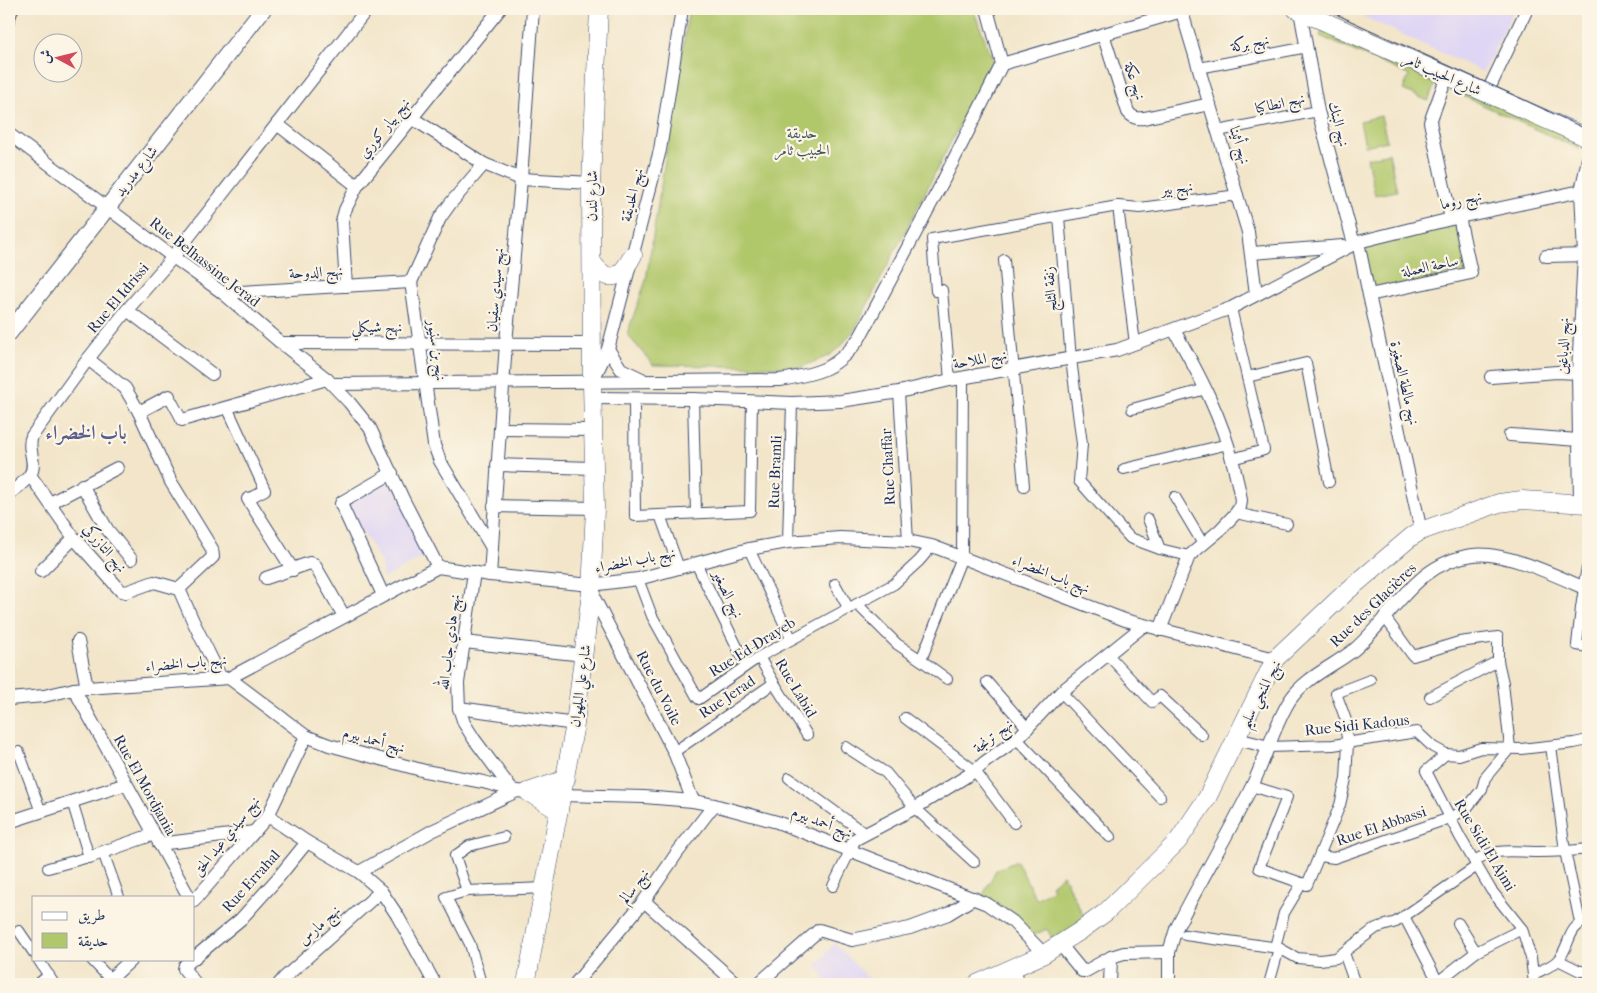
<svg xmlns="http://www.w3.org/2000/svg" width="1597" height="993" font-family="'IM FELL French Canon',Amiri,serif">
<rect width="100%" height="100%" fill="#fcf5e5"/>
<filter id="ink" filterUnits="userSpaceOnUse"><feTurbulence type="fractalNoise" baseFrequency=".02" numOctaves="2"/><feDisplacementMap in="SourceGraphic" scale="10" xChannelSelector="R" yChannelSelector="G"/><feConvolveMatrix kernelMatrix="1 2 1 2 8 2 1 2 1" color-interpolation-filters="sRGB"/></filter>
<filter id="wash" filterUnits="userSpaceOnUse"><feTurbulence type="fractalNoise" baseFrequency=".0096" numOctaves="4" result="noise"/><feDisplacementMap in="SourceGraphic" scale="20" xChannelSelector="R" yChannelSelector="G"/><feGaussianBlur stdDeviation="1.12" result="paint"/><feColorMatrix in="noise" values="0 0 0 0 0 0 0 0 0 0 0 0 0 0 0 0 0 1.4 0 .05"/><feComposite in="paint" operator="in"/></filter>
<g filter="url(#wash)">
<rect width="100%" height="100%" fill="#f2e5c9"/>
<!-- built -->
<g fill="#dfd5f5">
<path d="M1347,9H1514L1483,72Z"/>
<path d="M391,478L425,556L383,579L381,562L345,502Z"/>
<path d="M835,943L873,984H818L825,978L816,965Z"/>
</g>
<!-- green -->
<g fill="#b0c76b" stroke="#667b64">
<path d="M689,9H973L993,60L855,329L840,347L828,356L802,367L653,365L627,334L646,280Z"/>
<path d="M1324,25L1439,75L1428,101L1403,90L1409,75L1320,36Z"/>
<path d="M1455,84L1582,142L1579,149L1452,91Z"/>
<path d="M1381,116L1387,141L1365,146L1360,121Z"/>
<path d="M1389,153L1397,191L1375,195L1367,158Z"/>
<path d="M1457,221L1467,271L1371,292L1361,241Z"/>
<path d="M1017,861L1036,899L1053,889L1051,885L1063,875L1087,923L1055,944L1047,929L1030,937L982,897L996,870Z"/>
</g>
</g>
<g filter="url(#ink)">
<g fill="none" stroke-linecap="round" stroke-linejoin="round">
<defs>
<g id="pedestrian">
<path d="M1199,68L1307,47"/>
<path d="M1218,131L1318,111"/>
<path d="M1118,206L1135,344"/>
<path d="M1059,217L1071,359L1082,444L1079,481L1130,538L1160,549L1189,556"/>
<path d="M1004,260L1024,486"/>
<path d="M1231,308L1264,450L1232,459"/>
<path d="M1247,377L1306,363L1329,482"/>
<path d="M950,380L942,290L936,291L932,239L1118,206L1140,208L1238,195"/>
<path d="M899,392L908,541"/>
<path d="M169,396L182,420"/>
<path d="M693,399L696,513"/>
<path d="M634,400L635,516L750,511L752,401"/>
<path d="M227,407L265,490L248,499"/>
<path d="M1132,409L1206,389"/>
<path d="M1124,469L1228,444"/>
<path d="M1175,497L1203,544"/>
<path d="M1236,513L1287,524"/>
<path d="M660,515L679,568"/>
<path d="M1148,519L1160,549"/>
<path d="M788,542L792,403"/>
<path d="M749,549L791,638"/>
<path d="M696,563L746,665"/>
<path d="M638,579L652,616L697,697L699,699L759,657L894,584L919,561L932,546"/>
<path d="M835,584L849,609"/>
<path d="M1584,588L1581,608L1588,612"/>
<path d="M857,604L897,644L921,660"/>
<path d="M1581,608L1577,645L1588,647"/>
<path d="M1108,655L1152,702L1160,696L1202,735"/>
<path d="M759,657L774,683L807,735"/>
<path d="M947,679L921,660L962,557L963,378"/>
<path d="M987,682L1028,729"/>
<path d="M1061,692L1160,797"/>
<path d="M1430,697L1498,661"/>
<path d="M905,718L975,771L1014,823"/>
<path d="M1017,739L1110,837"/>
<path d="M1551,746L1565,851L1580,922"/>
<path d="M846,747L886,773L915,808L974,862"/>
<path d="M1269,747L1333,745L1417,732L1433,747L1446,754L1459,755L1481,748L1521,749L1574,743L1588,740"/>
<path d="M674,752L774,683"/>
<path d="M9,754L19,752L41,812"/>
<path d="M1446,754L1426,771L1460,837L1491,890L1522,929L1531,958L1534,984"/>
<path d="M789,778L864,833"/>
<path d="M1252,786L1287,797L1259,868L1307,885L1340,805L1346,779L1348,743L1345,727L1347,723L1336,693L1370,680"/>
<path d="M103,852L119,897"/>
<path d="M1320,856L1334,858L1450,818L1466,809L1482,789L1485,778L1510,748L1503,683L1498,661V637L1459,642L1413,656L1384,616"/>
<path d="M1474,861C1496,847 1513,852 1538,852C1555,852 1572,851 1588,849"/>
<path d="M48,868L89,857L72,801"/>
<path d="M833,886L850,851"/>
<path d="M467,891L455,856L469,846L504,837"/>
<path d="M1404,916L1439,984"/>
<path d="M1458,923L1476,952"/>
<path d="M19,931L34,953"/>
<path d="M1185,935L1279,948L1297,958L1320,960L1336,958L1376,928L1396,922L1477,866"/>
<path d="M1275,947L1284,913L1302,883"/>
<path d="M1344,953L1355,984"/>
<path d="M38,959L54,984"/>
<path d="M91,959L110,979"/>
<path d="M1558,960L1580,971H1588"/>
<path d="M1534,974C1541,970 1553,966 1558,960C1571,946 1566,927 1588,920"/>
<path d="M38,984L49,975"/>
<path d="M479,984L480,980L470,944L446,897L467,891L545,888"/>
<path d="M1269,984L1279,948"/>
<path d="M1435,984L1476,952L1522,929"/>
</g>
<g id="minor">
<path d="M1181,9L1248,232L1256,294"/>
<path d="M1300,11L1318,111L1354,244"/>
<path d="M1103,34L1128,112C1133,118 1137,119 1144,118L1210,104"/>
<path d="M1002,64L1182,11"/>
<path d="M1447,76L1430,122L1451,219"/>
<path d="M1487,93L1527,9"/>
<path d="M412,118L484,164L521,179L591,183"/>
<path d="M277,124L357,186"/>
<path d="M9,134L173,257L223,293L281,343L327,379L349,402L370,428L403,499L438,567"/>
<path d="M484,164L450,204L440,218L411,282L434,445L440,461L492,548"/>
<path d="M1358,242L1369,295L1421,531"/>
<path d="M1252,253L1343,246"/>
<path d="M1546,256L1588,255"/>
<path d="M346,286L342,221L345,210L357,186L500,9"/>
<path d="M223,293L411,282"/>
<path d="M1369,295L1471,273L1459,217"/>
<path d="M127,310L212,374"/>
<path d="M281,343L593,344"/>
<path d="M608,349L621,369L642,379"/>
<path d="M88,359L125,388L139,412L169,396"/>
<path d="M1491,377L1557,372L1578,373"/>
<path d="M594,378L608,349L660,150L682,9"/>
<path d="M332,384L780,380C817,374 838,369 860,337L941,185L1002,64L987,9"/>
<path d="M593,398L693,399L792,403L841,401L899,392L950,380L1117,350L1231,308L1358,242L1459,217L1581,191"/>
<path d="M139,412L171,482L212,549L213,557L179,589L193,621L221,678"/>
<path d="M182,420L327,379"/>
<path d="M500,429L593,430"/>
<path d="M1510,435L1578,440"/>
<path d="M497,465L593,468"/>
<path d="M30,475L74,538L121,591L126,592L154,582L179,589"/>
<path d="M82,485L107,529L131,559"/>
<path d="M9,494C15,489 25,482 30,475C38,463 26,449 32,436L88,359L127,310L173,257L367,9"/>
<path d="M248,499L293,570"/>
<path d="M50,503L117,468"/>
<path d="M1580,503L1578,373L1584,255L1581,191L1588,159"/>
<path d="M494,506L595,508"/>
<path d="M41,571L74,538"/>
<path d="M474,572L458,683L459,708L464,723L474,739L512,790"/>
<path d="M490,575L506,343L521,179L533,9"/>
<path d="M266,578L310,563L314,564L344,616"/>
<path d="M591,592L674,752L693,801"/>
<path d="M383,595L341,504L342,502L392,473"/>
<path d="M1160,630L1189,556L1220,530L1236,513L1240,507L1241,501C1240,490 1236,478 1234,467C1222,417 1199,374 1174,330"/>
<path d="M78,641L87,688"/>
<path d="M464,642L584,655"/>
<path d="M229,678L306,736L329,745L425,771L483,782L517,791L561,795L644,797L693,801L714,805L777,822L987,904L1013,922L1044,954"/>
<path d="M74,689L189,897"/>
<path d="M9,699L44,696L74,689L87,688L229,678L438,567L490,575L591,585L638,579L749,549L788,542L840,538L908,541L932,546L1125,620L1275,659"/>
<path d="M459,708L575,724"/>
<path d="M1237,739L1269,747"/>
<path d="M268,816L307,842L359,872L381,891L397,915L435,984"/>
<path d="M9,822L126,784"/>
<path d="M159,844L254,832"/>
<path d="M850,851L854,840L915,808L975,771L985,762L1017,739L1061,692L1143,626"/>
<path d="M89,857L154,834"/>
<path d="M359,872L432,831L517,791"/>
<path d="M194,901L268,816L306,736"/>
<path d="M644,901L737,984"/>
<path d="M1060,944L1082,971H1086L1111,957L1124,953L1169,952"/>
<path d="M194,958L241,919L277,879L307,842"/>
<path d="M193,959L185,965L184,969L196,984"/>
<path d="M1014,968L1019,984"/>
<path d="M105,984L132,959"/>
<path d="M279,984L284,978L381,891"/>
<path d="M575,984L644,901L677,853L714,805"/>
<path d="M758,984L819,930L852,940L910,928L948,914L974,898"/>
<path d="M1110,984L1111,957"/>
<path d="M1169,984V952L1176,929C1200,881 1228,835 1252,786C1265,760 1275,723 1290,700C1305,677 1334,666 1355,649C1394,615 1416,562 1473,555C1504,551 1555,575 1584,588L1588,568"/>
</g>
<path id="tertiary" d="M9,333L263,9"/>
<g id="secondary">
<path d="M1296,9L1588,138"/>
<path d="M592,262C609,286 621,278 633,255"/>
<path d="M559,811L528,792L566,779"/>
<path d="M526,984L575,724L591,592L595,508L592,383L591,183L599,9"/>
<path d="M977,984L1044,954L1080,931L1106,912L1178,841L1207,798L1275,659L1345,593L1411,537L1421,531L1499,503L1522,500L1588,504"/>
</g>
</defs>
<!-- pedestrian casing -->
<use href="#pedestrian" stroke="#3b4a6e" stroke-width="12"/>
<!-- minor casing -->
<use href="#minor" stroke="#3b4a6e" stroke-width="14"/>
<!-- tertiary casing -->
<use href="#tertiary" stroke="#3b4a6e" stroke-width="18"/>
<!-- secondary casing -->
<use href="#secondary" stroke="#3b4a6e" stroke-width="19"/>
<!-- pedestrian -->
<use href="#pedestrian" stroke="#fff" stroke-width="10"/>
<!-- minor -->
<use href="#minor" stroke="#fff" stroke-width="12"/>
<!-- tertiary -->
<use href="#tertiary" stroke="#fff" stroke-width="16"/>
<!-- secondary -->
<use href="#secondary" stroke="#fff" stroke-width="18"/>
<!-- tram -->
<g stroke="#1b2f5e" stroke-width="1">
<path d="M1325,9C1412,50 1501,88 1588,130"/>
<path d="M9,37L19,9"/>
</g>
</g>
</g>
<g text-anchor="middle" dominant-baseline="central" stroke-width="4.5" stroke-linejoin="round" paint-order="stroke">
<!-- street labels -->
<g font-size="15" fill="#1b2f5e" stroke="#fcf5e5">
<text transform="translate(1250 43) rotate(-11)">نهج بركة</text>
<text transform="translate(1442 74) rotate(24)">شارع الحبيب ثامر</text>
<text transform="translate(1135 81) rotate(72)">نهج عكة</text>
<text transform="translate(1280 103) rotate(-12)">نهج انطاكيا</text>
<text transform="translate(1339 124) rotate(76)">نهج البنك</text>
<text transform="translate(384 128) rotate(-51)">نهج بيار كوري</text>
<text transform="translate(1240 145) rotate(73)">نهج أثينا</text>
<text transform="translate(136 171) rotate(-52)">شارع مدريد</text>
<text transform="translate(1177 188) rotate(-7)">نهج بير</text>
<text transform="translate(632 195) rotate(-76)">نهج الحديقة</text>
<text transform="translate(592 196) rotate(-90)">شارع لندن</text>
<text transform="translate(1461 200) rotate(-13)">نهج روما</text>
<text transform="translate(205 262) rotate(38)">Rue Belhassine Jerad</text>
<text transform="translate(1430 266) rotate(-12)">ساحة العملة</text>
<text transform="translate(316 272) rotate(-3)">نهج الدوحة</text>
<text transform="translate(1050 289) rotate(-95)">زنقة الثلج</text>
<text transform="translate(495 290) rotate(-85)">نهج سيدي سفيان</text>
<text transform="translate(118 298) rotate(-50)">Rue El Idrissi</text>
<text x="377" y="327">نهج شيكلي</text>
<text transform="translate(1563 346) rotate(-88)">نهج الدباغين</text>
<text transform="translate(437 350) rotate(82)">نهج بن سنيور</text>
<text transform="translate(980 359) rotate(-10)">نهج الملاحة</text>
<text transform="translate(1405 383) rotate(77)">نهج مالطة الصغيرة</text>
<text transform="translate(888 467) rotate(-93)">Rue Chaffar</text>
<text transform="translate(775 472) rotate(-88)">Rue Bramli</text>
<text transform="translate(105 548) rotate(50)">نهج التازركي</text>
<text transform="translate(635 560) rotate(-11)">نهج باب الخضراء</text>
<text transform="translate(1051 574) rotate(21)">نهج باب الخضراء</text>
<text transform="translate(728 594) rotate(64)">نهج الصغير</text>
<text transform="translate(1373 605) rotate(-44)">Rue des Glacières</text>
<text transform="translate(449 642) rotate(-83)">نهج هادي جاب الله</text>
<text transform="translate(752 647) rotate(-32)">Rue Ed-Drayeb</text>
<text transform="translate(186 663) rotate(-5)">نهج باب الخضراء</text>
<text transform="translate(580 686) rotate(-82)">شارع علي البلهوان</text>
<text transform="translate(659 688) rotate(63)">Rue du Voile</text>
<text transform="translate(796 688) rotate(59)">Rue Labid</text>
<text transform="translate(1260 694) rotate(-63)">نهج المنجي سليم</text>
<text transform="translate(727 697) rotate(-34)">Rue Jerad</text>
<text transform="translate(1357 725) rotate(-6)">Rue Sidi Kadous</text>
<text transform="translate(993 736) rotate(-38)">نهج ترنجة</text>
<text transform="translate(374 740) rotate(15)">نهج أحمد بيرم</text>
<text transform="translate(145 785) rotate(61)">Rue El Mordjania</text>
<text transform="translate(822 822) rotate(21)">نهج أحمد بيرم</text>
<text transform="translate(1381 826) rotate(-19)">Rue El Abbassi</text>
<text transform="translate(226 836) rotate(-51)">نهج سيدي عبد الحق</text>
<text transform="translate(1485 845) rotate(59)">Rue Sidi El Ajmi</text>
<text transform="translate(251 881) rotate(-48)">Rue Errahal</text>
<text transform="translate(634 886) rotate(-53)">نهج سالم</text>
<text transform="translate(319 925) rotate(-42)">نهج مارس</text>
</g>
<!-- park labels -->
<g font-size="15" fill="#405561" stroke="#fcf5e5">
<text x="802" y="133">حديقة<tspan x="802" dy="17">الحبيب ثامر</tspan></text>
</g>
<!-- district labels -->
<g font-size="20" font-weight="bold" fill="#585e8c" stroke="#fcf5e5">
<text x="86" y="432">باب الخضراء</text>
</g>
</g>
<!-- margin -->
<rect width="1597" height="993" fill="none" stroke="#fcf5e5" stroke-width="30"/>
<!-- legend -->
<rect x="32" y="896" width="162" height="65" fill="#fcf5e5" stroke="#a2a6af"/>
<rect x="42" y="912" width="25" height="8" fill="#ffffff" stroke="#a2a6af"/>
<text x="78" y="920" font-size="15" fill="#1b2f5e">طريق</text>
<rect x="42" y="933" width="25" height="15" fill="#b0c76b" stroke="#a2a6af"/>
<text x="78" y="946" font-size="15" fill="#1b2f5e">حديقة</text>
<!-- north arrow -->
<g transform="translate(58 58) rotate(277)"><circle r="24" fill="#fcf5e5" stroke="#a2a6af"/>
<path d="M0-4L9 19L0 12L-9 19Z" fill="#d1495b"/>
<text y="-8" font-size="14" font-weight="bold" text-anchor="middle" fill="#1b2f5e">ش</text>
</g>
</svg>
